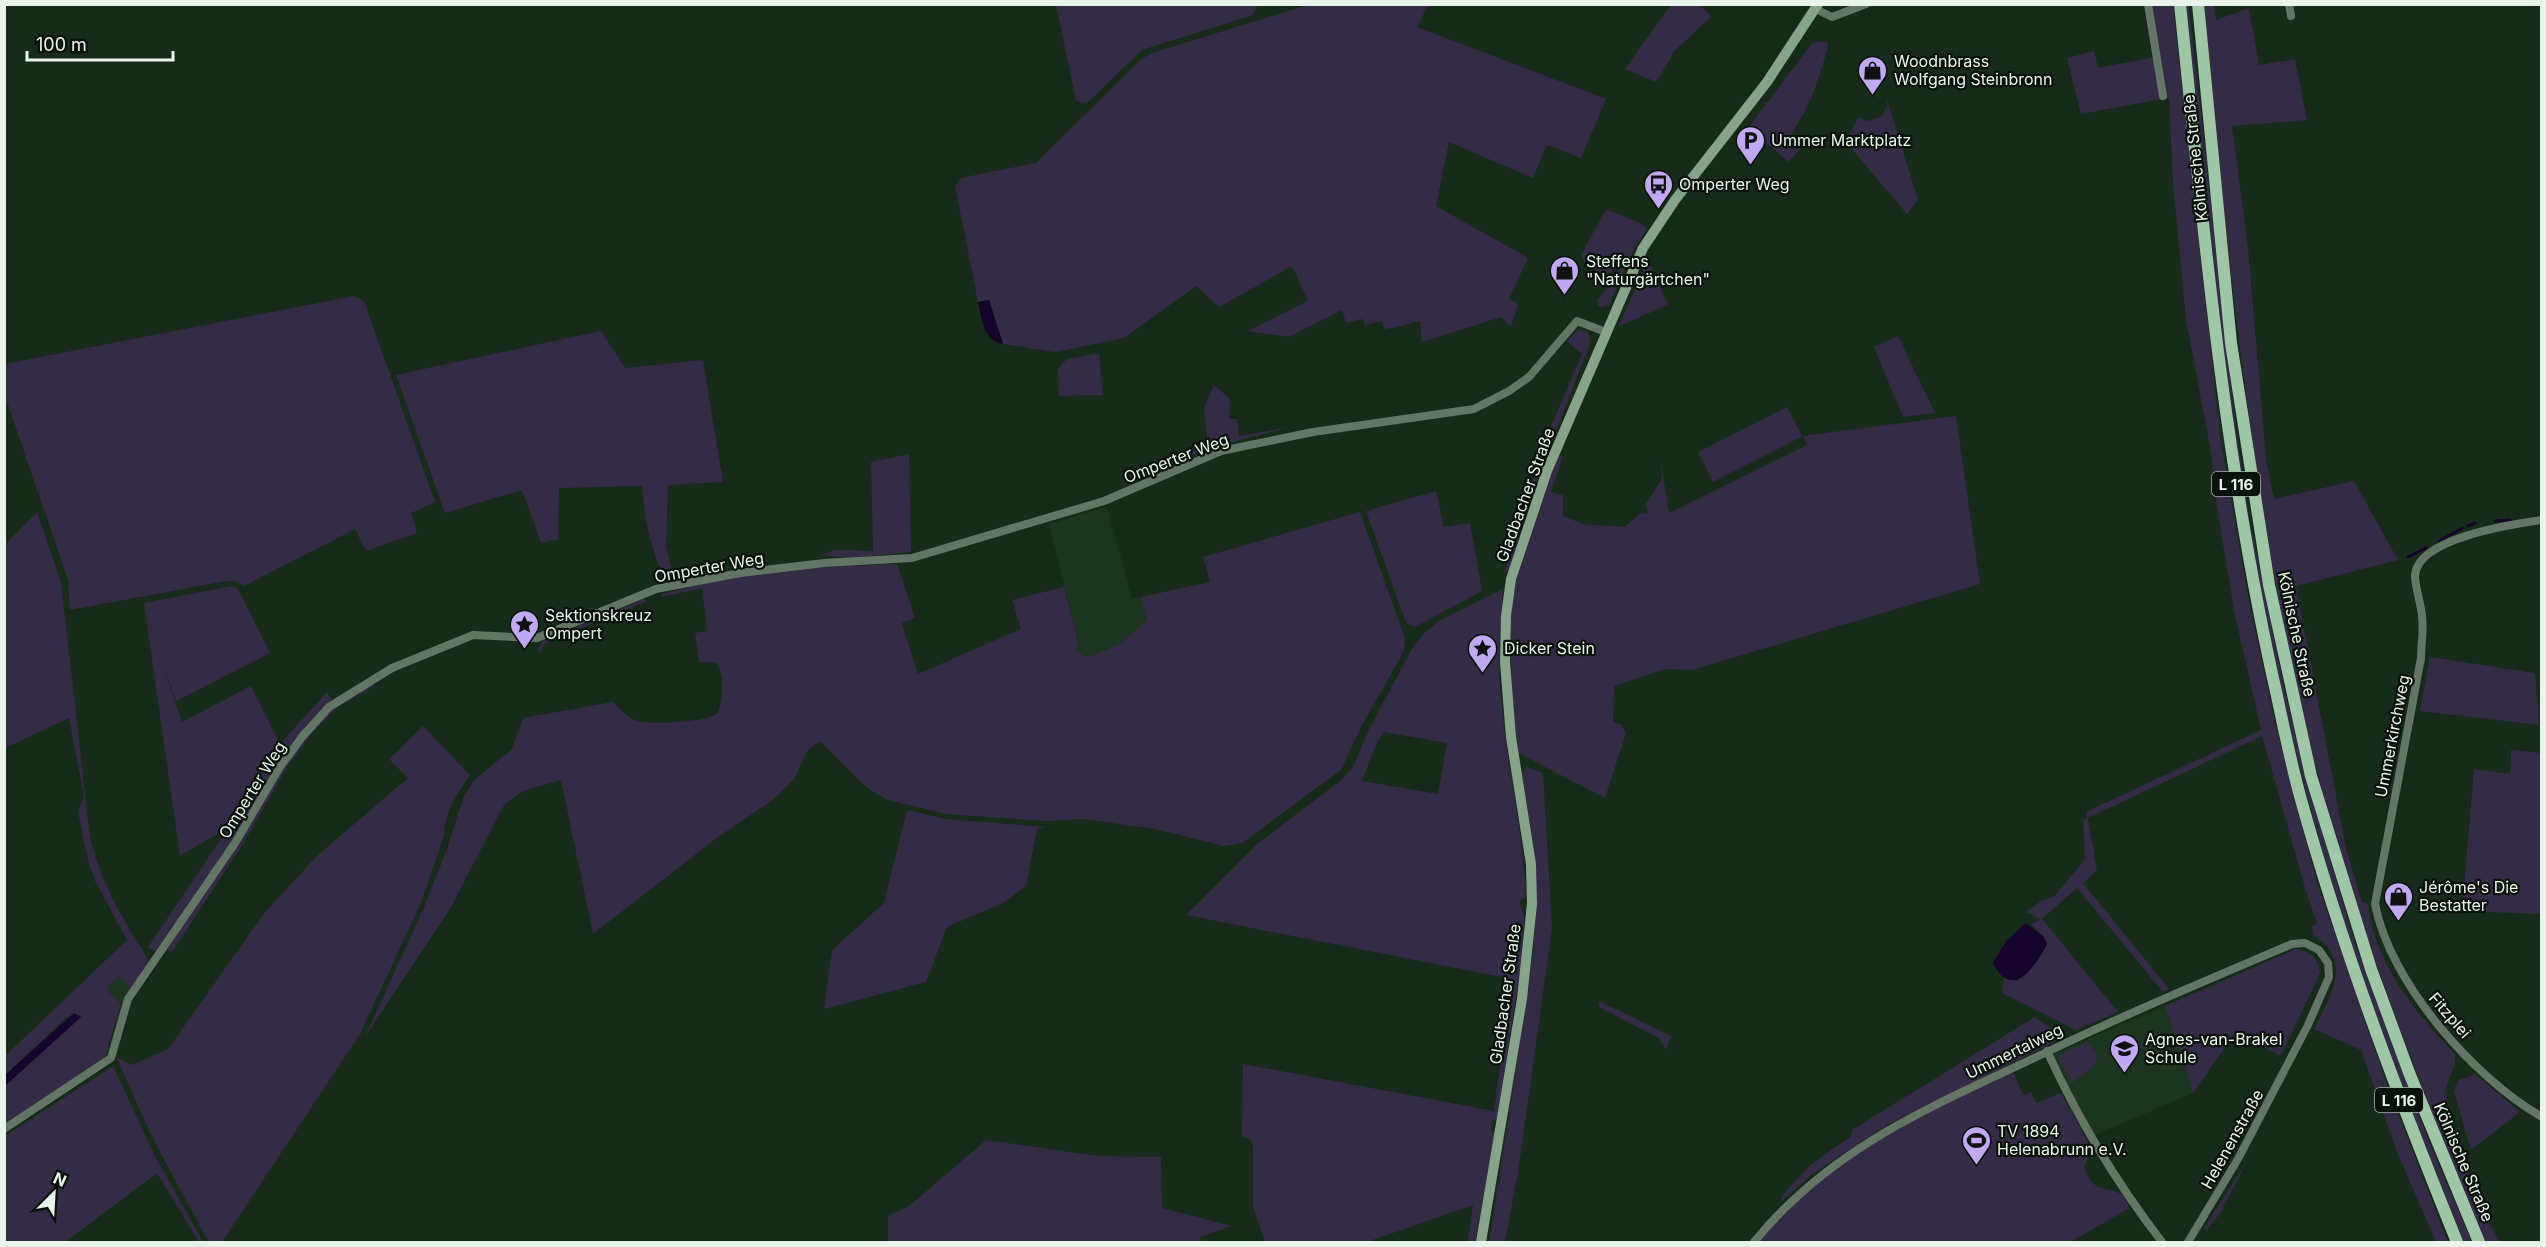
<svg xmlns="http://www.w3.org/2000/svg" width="2546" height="1247" font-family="Inter,sans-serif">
<rect width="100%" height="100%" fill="#172b1b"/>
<!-- built -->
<g fill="#1b3520">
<path d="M1107,507L1132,598L1141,597L1147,620L1121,643L1089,657L1079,653L1076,648L1079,644L1049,524Z"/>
<path d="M119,976L131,989L121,1004L106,989Z"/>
<path d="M2165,1006L2193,1093L2093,1136L2053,1054Z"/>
</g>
<!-- green -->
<g fill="#342b46" fill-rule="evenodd">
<path d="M1258,4L1253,15L1142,50L1086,104L1076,101L1056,5Z"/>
<path d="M1308,5H1428L1417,27L1606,99L1581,158L1547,145L1533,178L1449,142L1436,206L1528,258L1509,299L1518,304L1511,327L1501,317L1422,342L1420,321L1385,330L1382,321L1365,325L1363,319L1346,323L1342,310L1289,337L1247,331L1308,301L1292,266L1219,307L1196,286L1124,338L1055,352L1003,344L989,300L978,302L955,186L961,178L1036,163L1140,60L1152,53Z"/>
<path d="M1671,5C1687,4 1702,1 1711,17L1671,54L1672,56L1656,82L1625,69Z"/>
<path d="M2150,5H2173L2220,435L2249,602L2276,727L2316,879L2389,1090L2448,1242H2436L2397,1152L2361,1050L2314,1029C2331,994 2354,961 2313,935L2312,926L2317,923L2307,895L2262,736L2088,818L2097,870L2083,883L2169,989L2163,992L2077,888L2042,919L2118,1012L2076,1030L2002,993L2004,977L2017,981L2038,960L2047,944L2044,937L2031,924L2041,919L2026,912L2041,901L2055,896L2085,859L2083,820L2087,818L2086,812L2261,730L2234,611L2217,507L2212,458L2186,320L2173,182L2169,98H2167Z"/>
<path d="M2186,5H2189L2234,414L2249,517L2284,687L2305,773L2354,940L2428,1139L2472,1242H2464L2457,1229C2434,1172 2411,1115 2390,1058C2336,912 2294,760 2262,607C2221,409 2206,205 2186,5Z"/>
<path d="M2203,5H2214L2216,20L2249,8L2259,65L2295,59L2307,120L2232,126L2248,248L2266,459L2274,499L2354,481L2398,560L2296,586L2346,848L2362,902L2368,904C2374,962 2415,1013 2455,1054V1064L2445,1091L2454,1128L2479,1206L2500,1242H2486L2483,1239C2439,1131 2395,1022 2358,911C2284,690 2251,457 2226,227C2218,153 2206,79 2203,5Z"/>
<path d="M1827,41L1828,47C1818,82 1811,105 1790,136L1801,148L1789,162L1748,128L1813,42Z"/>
<path d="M2094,51L2098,68L2155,57L2161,99L2081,114L2067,58Z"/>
<path d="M1887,100L1918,200L1907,214L1845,141L1859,117L1867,121L1881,117L1887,106Z"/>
<path d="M1606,209L1640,223L1647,229L1633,251L1609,305L1602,307L1598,306L1597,300L1616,278L1623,259L1606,277L1584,261L1581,255Z"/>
<path d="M1649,262L1668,305L1619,326L1644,269Z"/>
<path d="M354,296L364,301L435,502L411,513L417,533L366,551L355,529L244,586L233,581H226L70,610L68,580L5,396V364Z"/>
<path d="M1578,330L1589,333L1590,344L1531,495L1510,568L1504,574L1542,448L1582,354L1567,341Z"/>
<path d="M601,331L625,368L703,360L723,482L668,485L666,543L673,580L667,581C651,554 644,517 642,486L559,488L558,539L541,543L522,490L445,513L396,375Z"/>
<path d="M1898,336L1935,413L1903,417L1874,347Z"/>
<path d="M1099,353L1103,395L1059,396L1058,369L1067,359Z"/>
<path d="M1214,385L1230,399L1229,419H1237L1239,436L1291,427L1209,448L1159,469L1156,461L1208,444L1204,407Z"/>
<path d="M1787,407L1802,436L1956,416L1980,584L1692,670L1665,669L1614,686L1613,722L1622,725L1626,733L1605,798L1518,753C1513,705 1508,658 1512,610C1516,557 1540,504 1559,455L1563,457L1551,492L1563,495V516L1583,524L1624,527L1641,513L1648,514L1645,505L1662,479L1661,462L1669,513L1807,445L1803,436L1713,482L1698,452Z"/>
<path d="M909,454L911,552L850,558L821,555L834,550L873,551L871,462Z"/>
<path d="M1436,491L1444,527L1470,523L1482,591L1415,627L1406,623L1366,511Z"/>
<path d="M37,512L61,582L90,838C104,890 122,917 150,962L131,989L119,976L106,989L121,1004L105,1057L84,1075L5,1125V1086L81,1017L80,1015L67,1017L5,1075V1056L127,940L95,881L88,860L78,812L84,797L69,718L5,748V545Z"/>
<path d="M1360,512L1405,638L1404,651L1362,725L1341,770L1242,843L1224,846L1155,829L1084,819L1046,821L946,814L888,800L867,788L820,741L807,751L794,779L774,799L718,837L593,934L561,780L523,791L504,805L450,909L365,1037L425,905L446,852L464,796L474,780L512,749L523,718L613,702C619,708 626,716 634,720C647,726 708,722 718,713C722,699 726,675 716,663L699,662L695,633L707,631L702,588L662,597L661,594L740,576L822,567L897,564L915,618L902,623L918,674L1021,629L1012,600L1064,587L1079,645L1076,648L1079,653L1089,657L1121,643L1147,620L1141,597L1210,582L1203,557Z"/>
<path d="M233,586L238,589L270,653L176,701L162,662L182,722L251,686L280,744L327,692L332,700C284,746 266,788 231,842C207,880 182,916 157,953L148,947L229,827L180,856L144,603Z"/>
<path d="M1503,589C1501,625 1497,662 1501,698C1507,766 1523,831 1526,898L1521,899L1520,903L1524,919L1521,965L1497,1119L1492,1120L1491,1130L1495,1134L1475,1242H1468L1473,1205L1367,1242H1265L1253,1207V1146L1251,1140L1242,1136L1243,1064L1494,1111L1512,979L1186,915L1256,845L1340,781L1353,767L1369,729L1413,647L1425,632L1440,620ZM1384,732L1447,743L1438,794L1362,781L1375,747Z"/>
<path d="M644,599L647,601L545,643L540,652L537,651L543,641Z"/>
<path d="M2430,657L2535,673L2539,725L2420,711Z"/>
<path d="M372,683L374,686L338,707L313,732L287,767L241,847L172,952L166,948L238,845L281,771L306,735L336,705Z"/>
<path d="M423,726L470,775C457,793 444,814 444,835L421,903L360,1034L222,1242H212L207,1239L154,1141L116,1057L131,1065L168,1049L266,911L317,856L408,778L389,759Z"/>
<path d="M2511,750L2541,753V914L2462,911L2474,769L2510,774Z"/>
<path d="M1527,767L1543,773L1552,928L1518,1173L1505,1242H1489L1530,979L1536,917L1535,856L1522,773Z"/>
<path d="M907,810L945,819L1046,827L1037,829L1026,886L1005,902L947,927L926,982L824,1009L832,950L884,903Z"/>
<path d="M2296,949C2311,952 2318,957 2320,973L2281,1056L2235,1033L2193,1093L2165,1006Z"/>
<path d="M1599,1001L1671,1036L1666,1050L1659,1038L1599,1007Z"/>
<path d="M2035,1017L2053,1030L2056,1039L2053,1043L1887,1125L1811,1175L1781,1202L1782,1196L1810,1165L1851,1136L1852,1130Z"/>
<path d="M2087,1042L2098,1056L2092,1068L2072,1083L2057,1056Z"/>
<path d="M113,1066L156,1158L203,1242H199L157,1173L65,1242H5V1136Z"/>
<path d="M2013,1071L2023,1095L2031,1092L2036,1103L2061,1093L2092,1150L2084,1166C2094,1197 2105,1183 2122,1195C2125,1198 2128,1205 2130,1208L2070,1242H1758C1781,1218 1803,1192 1831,1172C1887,1131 1950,1100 2013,1071Z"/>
<path d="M2475,1074L2520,1112L2471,1150L2454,1091L2459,1080Z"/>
<path d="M986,1140L1098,1156L1161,1157L1162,1208L1232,1226L1200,1237L1201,1242H888V1216L909,1206Z"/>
<path d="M2247,1161L2221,1212L2206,1231L2204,1228Z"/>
</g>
<!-- water -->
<g fill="#15042b">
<path d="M989,300L1003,344C983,341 982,318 978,302Z"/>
<path d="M2026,923L2044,937L2047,944C2036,966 2012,1002 1993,963L2006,941Z"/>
<path d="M74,1013L81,1017L5,1086V1075Z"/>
</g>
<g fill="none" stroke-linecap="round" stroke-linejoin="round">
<!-- stream -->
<g stroke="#15042b" stroke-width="3">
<path d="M2495,521L2510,520"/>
<path d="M2468,526L2475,523"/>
<path d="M2439,541L2463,528"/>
<path d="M2408,557L2426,548"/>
</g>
<!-- street -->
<g stroke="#637666" stroke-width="8">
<path d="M2148,4L2163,96"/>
<path d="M2289,4L2291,16"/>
<path d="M1816,9L1832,17L1866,4"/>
<path d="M2542,520C2513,524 2418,538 2415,575C2415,588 2421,603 2422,616C2424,630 2421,645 2421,658L2375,904C2390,983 2473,1077 2542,1117"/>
<path d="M2047,1051C2079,1121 2115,1181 2162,1242"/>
<path d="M4,1129L111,1058L128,999L235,843L280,767L302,737L329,707L392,668L473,635L537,638L656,589L740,573L824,563L912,558L1104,501L1221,451L1313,432L1474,409L1509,391L1529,377L1577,321L1606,332"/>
<path d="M1754,1242C1834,1144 1936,1105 2047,1052C2127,1013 2210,979 2292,944L2305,943L2319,950L2328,963L2329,977L2308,1025L2238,1159L2188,1242"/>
</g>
<!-- secondary -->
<path stroke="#85a48a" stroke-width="10" d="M1481,1242L1522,999L1532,904L1531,864L1511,737L1505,662L1506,616L1511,579L1547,471L1643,248L1675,200L1767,82L1818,4"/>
<!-- primary -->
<g stroke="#9fc7a5" stroke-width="12">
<path d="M2180,4C2204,236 2225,468 2277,696C2284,729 2291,763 2300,796C2342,948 2398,1096 2457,1242"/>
<path d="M2198,4L2231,343L2269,585L2311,776L2371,969L2410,1075L2479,1242"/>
</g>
</g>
<!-- icons -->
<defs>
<symbol id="shop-pin" viewBox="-11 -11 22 30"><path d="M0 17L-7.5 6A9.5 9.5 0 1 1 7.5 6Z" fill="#c1a8f3" stroke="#09110a"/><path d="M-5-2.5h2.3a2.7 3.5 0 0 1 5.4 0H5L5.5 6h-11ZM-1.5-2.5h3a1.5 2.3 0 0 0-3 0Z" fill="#111"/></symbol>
<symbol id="parking-pin" viewBox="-11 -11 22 30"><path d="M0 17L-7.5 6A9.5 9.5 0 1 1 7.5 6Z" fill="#c1a8f3" stroke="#09110a"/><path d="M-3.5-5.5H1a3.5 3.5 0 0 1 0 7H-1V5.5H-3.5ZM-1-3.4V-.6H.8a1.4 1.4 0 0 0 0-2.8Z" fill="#111"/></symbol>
<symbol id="bus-pin" viewBox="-11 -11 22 30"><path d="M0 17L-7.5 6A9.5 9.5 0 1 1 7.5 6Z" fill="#c1a8f3" stroke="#09110a"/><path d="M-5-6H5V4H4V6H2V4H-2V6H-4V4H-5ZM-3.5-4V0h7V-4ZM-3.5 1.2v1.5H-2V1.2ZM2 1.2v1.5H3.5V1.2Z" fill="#111"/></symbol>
<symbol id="sight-pin" viewBox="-11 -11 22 30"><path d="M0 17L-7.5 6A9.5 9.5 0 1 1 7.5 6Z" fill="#c1a8f3" stroke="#09110a"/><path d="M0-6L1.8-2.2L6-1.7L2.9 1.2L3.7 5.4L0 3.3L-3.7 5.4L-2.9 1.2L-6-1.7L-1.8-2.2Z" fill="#111"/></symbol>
<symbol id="school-pin" viewBox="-11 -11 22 30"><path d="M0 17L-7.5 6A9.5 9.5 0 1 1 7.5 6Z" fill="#c1a8f3" stroke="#09110a"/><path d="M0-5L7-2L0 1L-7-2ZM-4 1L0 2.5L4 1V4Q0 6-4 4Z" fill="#111"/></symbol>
<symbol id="stadium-pin" viewBox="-11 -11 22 30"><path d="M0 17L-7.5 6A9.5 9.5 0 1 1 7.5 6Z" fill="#c1a8f3" stroke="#09110a"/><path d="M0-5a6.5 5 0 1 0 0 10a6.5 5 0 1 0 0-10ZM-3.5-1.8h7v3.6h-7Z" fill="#111"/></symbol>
</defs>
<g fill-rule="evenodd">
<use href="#shop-pin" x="1856" y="54" width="33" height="45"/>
<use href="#parking-pin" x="1734" y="124" width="33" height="45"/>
<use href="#bus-pin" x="1642" y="168" width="33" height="45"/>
<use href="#shop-pin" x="1548" y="254" width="33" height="45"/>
<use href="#sight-pin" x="508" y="608" width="33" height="45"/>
<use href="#sight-pin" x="1466" y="632" width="33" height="45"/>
<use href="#shop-pin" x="2382" y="880" width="33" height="45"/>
<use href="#school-pin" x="2108" y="1032" width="33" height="45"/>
<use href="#stadium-pin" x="1960" y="1124" width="33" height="45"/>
</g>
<g text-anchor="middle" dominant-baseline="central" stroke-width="4.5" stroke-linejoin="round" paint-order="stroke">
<!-- shield labels -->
<g fill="#09110a" stroke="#a6b1a7" stroke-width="1.5">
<rect x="2212" y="472" width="48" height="24" rx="4.5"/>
<rect x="2375" y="1088" width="48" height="24" rx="4.5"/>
</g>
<g font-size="15" font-weight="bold" fill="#e9f5ea">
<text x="2236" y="484">L 116</text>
<text x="2399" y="1100">L 116</text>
</g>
<!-- poi labels -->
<g font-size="16" fill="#e9f5ea" stroke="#09110a" text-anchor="start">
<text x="1894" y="61">Woodnbrass<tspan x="1894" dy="18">Wolfgang Steinbronn</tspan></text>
<text x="1771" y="140">Ummer Marktplatz</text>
<text x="1679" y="184">Omperter Weg</text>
<text x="1586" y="261">Steffens<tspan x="1586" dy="18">"Naturgärtchen"</tspan></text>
<text x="545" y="615">Sektionskreuz<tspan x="545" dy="18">Ompert</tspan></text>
<text x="1504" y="648">Dicker Stein</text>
<text x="2419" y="887">Jérôme's Die<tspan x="2419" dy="18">Bestatter</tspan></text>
<text x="2145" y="1039">Agnes-van-Brakel<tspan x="2145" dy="18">Schule</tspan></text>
<text x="1997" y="1131">TV 1894<tspan x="1997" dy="18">Helenabrunn e.V.</tspan></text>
</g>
<!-- street labels -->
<g font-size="16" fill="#e9f5ea" stroke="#09110a">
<text transform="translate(2195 158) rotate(-96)">Kölnische Straße</text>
<text transform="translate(1176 458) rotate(-21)">Omperter Weg</text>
<text transform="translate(1525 495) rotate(-70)">Gladbacher Straße</text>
<text transform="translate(709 567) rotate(-10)">Omperter Weg</text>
<text transform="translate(2297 634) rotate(78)">Kölnische Straße</text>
<text transform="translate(2392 736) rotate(-79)">Ummerkirchweg</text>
<text transform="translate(252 790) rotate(-58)">Omperter Weg</text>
<text transform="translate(1505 994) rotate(-82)">Gladbacher Straße</text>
<text transform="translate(2450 1015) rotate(49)">Fitzplei</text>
<text transform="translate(2014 1051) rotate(-26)">Ummertalweg</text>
<text transform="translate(2232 1139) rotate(-61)">Helenenstraße</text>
<text transform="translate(2464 1162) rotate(67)">Kölnische Straße</text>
</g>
</g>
<!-- border -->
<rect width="2546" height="1247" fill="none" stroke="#e9f5ea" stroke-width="12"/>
<!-- north arrow -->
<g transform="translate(54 1193) rotate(24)" stroke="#09110a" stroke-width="4.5" paint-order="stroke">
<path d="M0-4.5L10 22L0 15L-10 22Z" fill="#e9f5ea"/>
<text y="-9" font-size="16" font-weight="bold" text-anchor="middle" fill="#e9f5ea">N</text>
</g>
<!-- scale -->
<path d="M27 51v9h146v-9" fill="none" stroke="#e9f5ea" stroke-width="3"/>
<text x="36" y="51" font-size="18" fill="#e9f5ea" stroke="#09110a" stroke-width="4.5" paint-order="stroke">100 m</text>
</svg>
